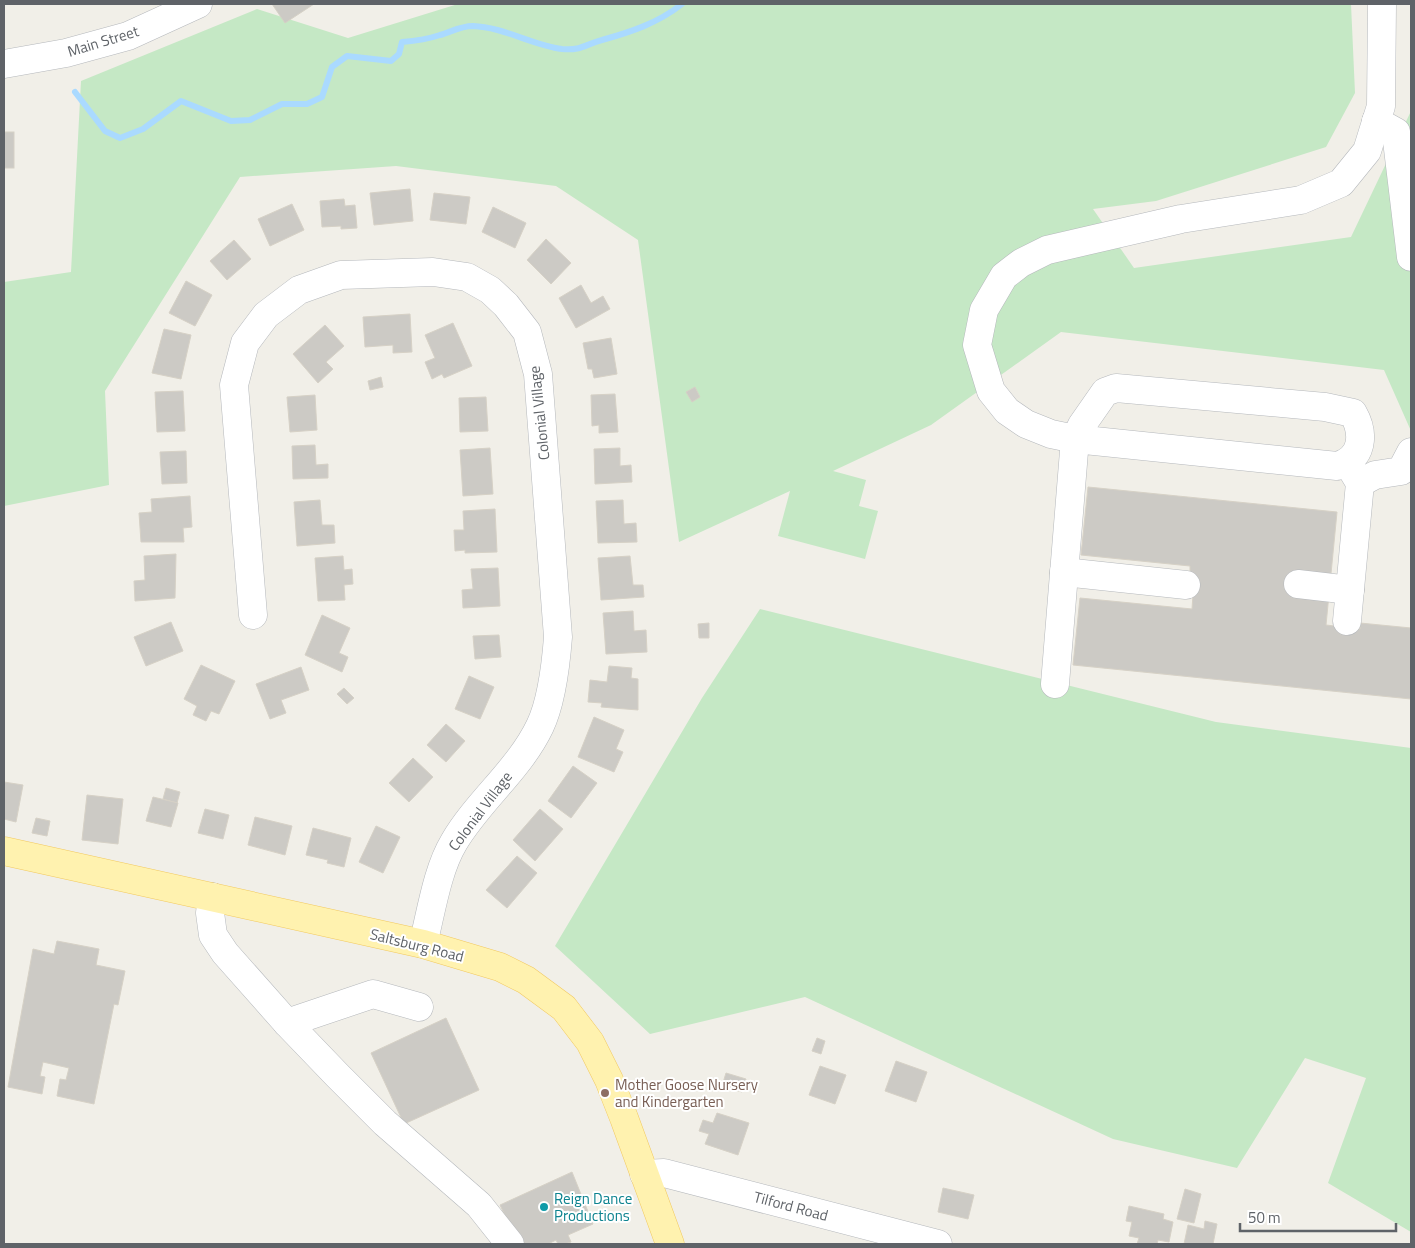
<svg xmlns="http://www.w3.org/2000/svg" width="1415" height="1248" font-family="'Titillium Web',sans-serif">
<rect width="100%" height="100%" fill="#f1efe8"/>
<!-- green -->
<g fill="#c5e8c5">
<path d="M458,4H1351L1355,93L1326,147L1156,201L1093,209L1134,268L1351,237L1411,111V431L1384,370L1061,332L931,425L833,471L866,480L859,506L878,511L865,559L778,536L790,491L679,542L638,240L556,186L396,166L240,177L105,391L109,485L4,506V282L71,272L81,81L257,9L348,38Z"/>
<path d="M760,609L1216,722L1411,748V1232L1328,1183L1366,1078L1305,1058L1237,1168L1113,1139L805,997L650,1034L555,946L702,698Z"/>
</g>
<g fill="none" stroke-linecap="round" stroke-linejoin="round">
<!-- stream -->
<path stroke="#aadaff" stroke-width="6" d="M75,92L105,131L120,138L143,129L181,101L231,121L250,120L282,104H307L322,97L332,67L347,56L391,61L399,54L402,42C414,41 428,39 440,35C451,32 460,26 473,26C503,27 532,45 562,49C581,51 586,44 602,40C631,32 658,23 682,4"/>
</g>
<!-- building -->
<g fill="#cccac5" stroke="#d6d1c6">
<path d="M272,4H314L285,23Z"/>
<rect x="4" y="132" width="10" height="36"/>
<path d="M410,189L413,221L374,225L370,193Z"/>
<path d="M434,193L470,197L466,224L430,220Z"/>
<path d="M344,199L345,206L355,205L357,228L341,229V226L322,227L320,201Z"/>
<path d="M292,204L304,230L270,246L258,219Z"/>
<path d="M493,207L526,223L515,248L482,232Z"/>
<path d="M546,239L571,263L551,284L527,260Z"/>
<path d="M234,240L251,259L227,280L210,261Z"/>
<path d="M186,281L212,295L195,326L169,313Z"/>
<path d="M581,285L591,303L603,296L610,309L576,328L559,298Z"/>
<path d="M410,314L412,352L393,353V345L365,347L363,317Z"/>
<path d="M453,323L472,366L444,378L442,374L432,379L425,362L435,358L425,335Z"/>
<path d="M325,325L344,346L326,362L333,369L318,383L293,354Z"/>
<path d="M164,329L191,335L181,379L152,373Z"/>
<path d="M611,338L617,374L594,378L592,369H588L583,343Z"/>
<path d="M381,377L383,387L370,390L368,381Z"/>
<path d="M695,387L700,397L692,402L686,392Z"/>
<path d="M183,391L185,431L157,432L155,392Z"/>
<path d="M615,394L618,432L599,433V425L592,426L591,395Z"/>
<path d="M315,395L317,430L290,432L287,397Z"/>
<path d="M486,397L488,431L460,432L459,398Z"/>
<path d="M315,445L316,465L328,464V478L293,479L292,446Z"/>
<path d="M490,448L493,494L463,496L460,450Z"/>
<path d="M620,448V466L631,465L632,482L595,484L594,449Z"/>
<path d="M186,451L187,483L162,484L160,452Z"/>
<path d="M1088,487L1337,512L1326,625L1360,629V623L1411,628V699L1073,665L1080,598L1192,609L1194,579L1190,578V566L1081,555Z"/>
<path d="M190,496L192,527L183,528L184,542H141L139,513L152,512L151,499Z"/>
<path d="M320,500L322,525H334L335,543L297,546L294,502Z"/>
<path d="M623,500L624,524L636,523L637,542L598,543L596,501Z"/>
<path d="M495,509L497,552L465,553V550L455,551L454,530H464L463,511Z"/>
<path d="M176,554L175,598L135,601L134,581L145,580L144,556Z"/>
<path d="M343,556L344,570L352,569L353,584L344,585L345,600L318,601L315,558Z"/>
<path d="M630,556L633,585H643L644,597L601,600L598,558Z"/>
<path d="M498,568L500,606L463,608L462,590L473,589L471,569Z"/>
<path d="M633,611L634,631L646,630L647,652L606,654L603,613Z"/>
<path d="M322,615L350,628L339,653L348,657L342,672L305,655Z"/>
<path d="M171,622L183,651L146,666L134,637Z"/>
<path d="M709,623V638H699L698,624Z"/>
<path d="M499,635L501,657L475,659L473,636Z"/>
<path d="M201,665L235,681L219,714L211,711L206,721L193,715L197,706L184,699Z"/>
<path d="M609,666L632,668L631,678L638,679V710L601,707L602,703L588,702L590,680L607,682Z"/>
<path d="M301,667L309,690L281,700L286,713L270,719L256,684Z"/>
<path d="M469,676L494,687L480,719L455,709Z"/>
<path d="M344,688L354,698L347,704L337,694Z"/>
<path d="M594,717L624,730L616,749L623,752L614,772L578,757Z"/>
<path d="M446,724L465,741L446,762L427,745Z"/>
<path d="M413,758L433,777L409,802L389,783Z"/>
<path d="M573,766L597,783L571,818L548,801Z"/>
<path d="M4,782L23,785L16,822L4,819Z"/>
<path d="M166,788L180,792L177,803L163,799Z"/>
<path d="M87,795L123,799L118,844L82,840Z"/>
<path d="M153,797L178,803L171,827L146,821Z"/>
<path d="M205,809L229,815L223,839L198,833Z"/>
<path d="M540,809L563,829L535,861L513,840Z"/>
<path d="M255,817L292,826L285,855L248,845Z"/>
<path d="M36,818L50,821L47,836L32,833Z"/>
<path d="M376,826L400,837L383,873L359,862Z"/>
<path d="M313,828L351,838L344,867L327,863L328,860L306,855Z"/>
<path d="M517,856L537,873L507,908L486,890Z"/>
<path d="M57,941L99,949L96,965L125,971L118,1005L114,1004L94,1104L57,1096L60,1079L66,1080L69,1068L43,1062L40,1076L45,1077L42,1094L8,1087L33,949L54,954Z"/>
<path d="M446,1018L479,1090L404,1124L371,1053Z"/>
<path d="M817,1038L825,1041L821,1054L812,1051Z"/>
<path d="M896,1061L927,1072L916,1102L885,1091Z"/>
<path d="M820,1066L846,1075L835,1104L809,1095Z"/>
<path d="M726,1073L746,1079L742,1092L722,1086Z"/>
<path d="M717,1113L749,1123L738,1155L705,1144L709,1134L699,1131L703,1120L713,1123Z"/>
<path d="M572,1172L593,1224L568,1235L571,1242L565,1244H558L556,1240L548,1244H521L517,1241L500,1205Z"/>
<path d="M943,1188L974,1195L968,1219L938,1212Z"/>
<path d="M1185,1189L1201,1194L1194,1223L1177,1219Z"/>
<path d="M1129,1206L1164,1214L1163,1219L1173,1222L1169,1242L1158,1240L1157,1244H1137L1139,1238L1129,1236L1132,1222L1126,1221Z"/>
<path d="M1205,1221L1217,1224L1213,1244H1184L1188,1225L1204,1229Z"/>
</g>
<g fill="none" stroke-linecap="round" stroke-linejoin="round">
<defs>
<g id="minor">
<path d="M4,64L66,53L128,36L198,4"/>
<path d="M1376,121L1396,132L1411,257"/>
<path d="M1360,483L1375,475L1401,471L1411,452"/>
<path d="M1064,572L1186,585"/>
<path d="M1298,584L1350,590"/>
<path d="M253,615L234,385L245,343L266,315L299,290L341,275L433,272L467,277L490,290L506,305L527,332L538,374L558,637C556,663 551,703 540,726C519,770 478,801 454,842C437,870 431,913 423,944"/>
<path d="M1347,621L1360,483L1348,463"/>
<path d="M1055,684L1075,439L1082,425L1105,392L1116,388L1325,407L1353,413C1365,434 1363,459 1337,466L1075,439L1051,434L1026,424L1007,411L991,391L977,345L984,310L1004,276L1021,263L1047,250L1181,219L1301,200L1341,183L1367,151L1381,106L1382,4"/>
<path d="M212,897L210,913L213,935L225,953L287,1023L337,1075L385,1123L479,1205L510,1244"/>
<path d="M287,1023L373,994L419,1007"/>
<path d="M644,1174L664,1173L938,1244"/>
</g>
<path id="major" d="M4,851L423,944L500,967L526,980L564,1008L590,1042L609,1080L624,1118L670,1244"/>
</defs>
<!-- minor casing -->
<use href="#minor" stroke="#b5b8bc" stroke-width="29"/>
<!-- major casing -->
<use href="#major" stroke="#f2c960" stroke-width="29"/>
<!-- minor -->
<use href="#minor" stroke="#fff" stroke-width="28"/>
<!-- major -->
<use href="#major" stroke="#fff2af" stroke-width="28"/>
</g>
<!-- markers -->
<circle fill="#8d6e63" stroke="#fff" stroke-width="2" cx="605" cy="1093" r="5"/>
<circle fill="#0f9aa8" stroke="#fff" stroke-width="2" cx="544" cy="1207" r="5"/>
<g text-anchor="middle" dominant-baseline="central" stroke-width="4" stroke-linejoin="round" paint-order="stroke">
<!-- street labels -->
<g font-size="15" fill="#5f6368" stroke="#fff">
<text transform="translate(103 41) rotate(-17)">Main Street</text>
<text transform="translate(539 413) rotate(-96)">Colonial Village</text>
<text transform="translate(480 811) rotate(-53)">Colonial Village</text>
<text transform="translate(417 945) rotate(14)">Saltsburg Road</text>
<text transform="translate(791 1206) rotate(15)">Tilford Road</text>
</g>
<!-- education labels -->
<g font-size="15" fill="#785e54" stroke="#fff" text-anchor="start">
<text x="615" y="1084">Mother Goose Nursery<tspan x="615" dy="17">and Kindergarten</tspan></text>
</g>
<!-- culture labels -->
<g font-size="15" fill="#0d838f" stroke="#fff" text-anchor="start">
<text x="554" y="1198">Reign Dance<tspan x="554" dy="17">Productions</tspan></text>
</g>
</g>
<!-- border -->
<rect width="1415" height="1248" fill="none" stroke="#5f6368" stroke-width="10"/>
<!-- scale -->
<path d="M1240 1223v8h156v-8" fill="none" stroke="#5f6368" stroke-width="2.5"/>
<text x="1248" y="1223" font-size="15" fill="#5f6368" stroke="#ffffff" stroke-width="4" paint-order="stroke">50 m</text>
</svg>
